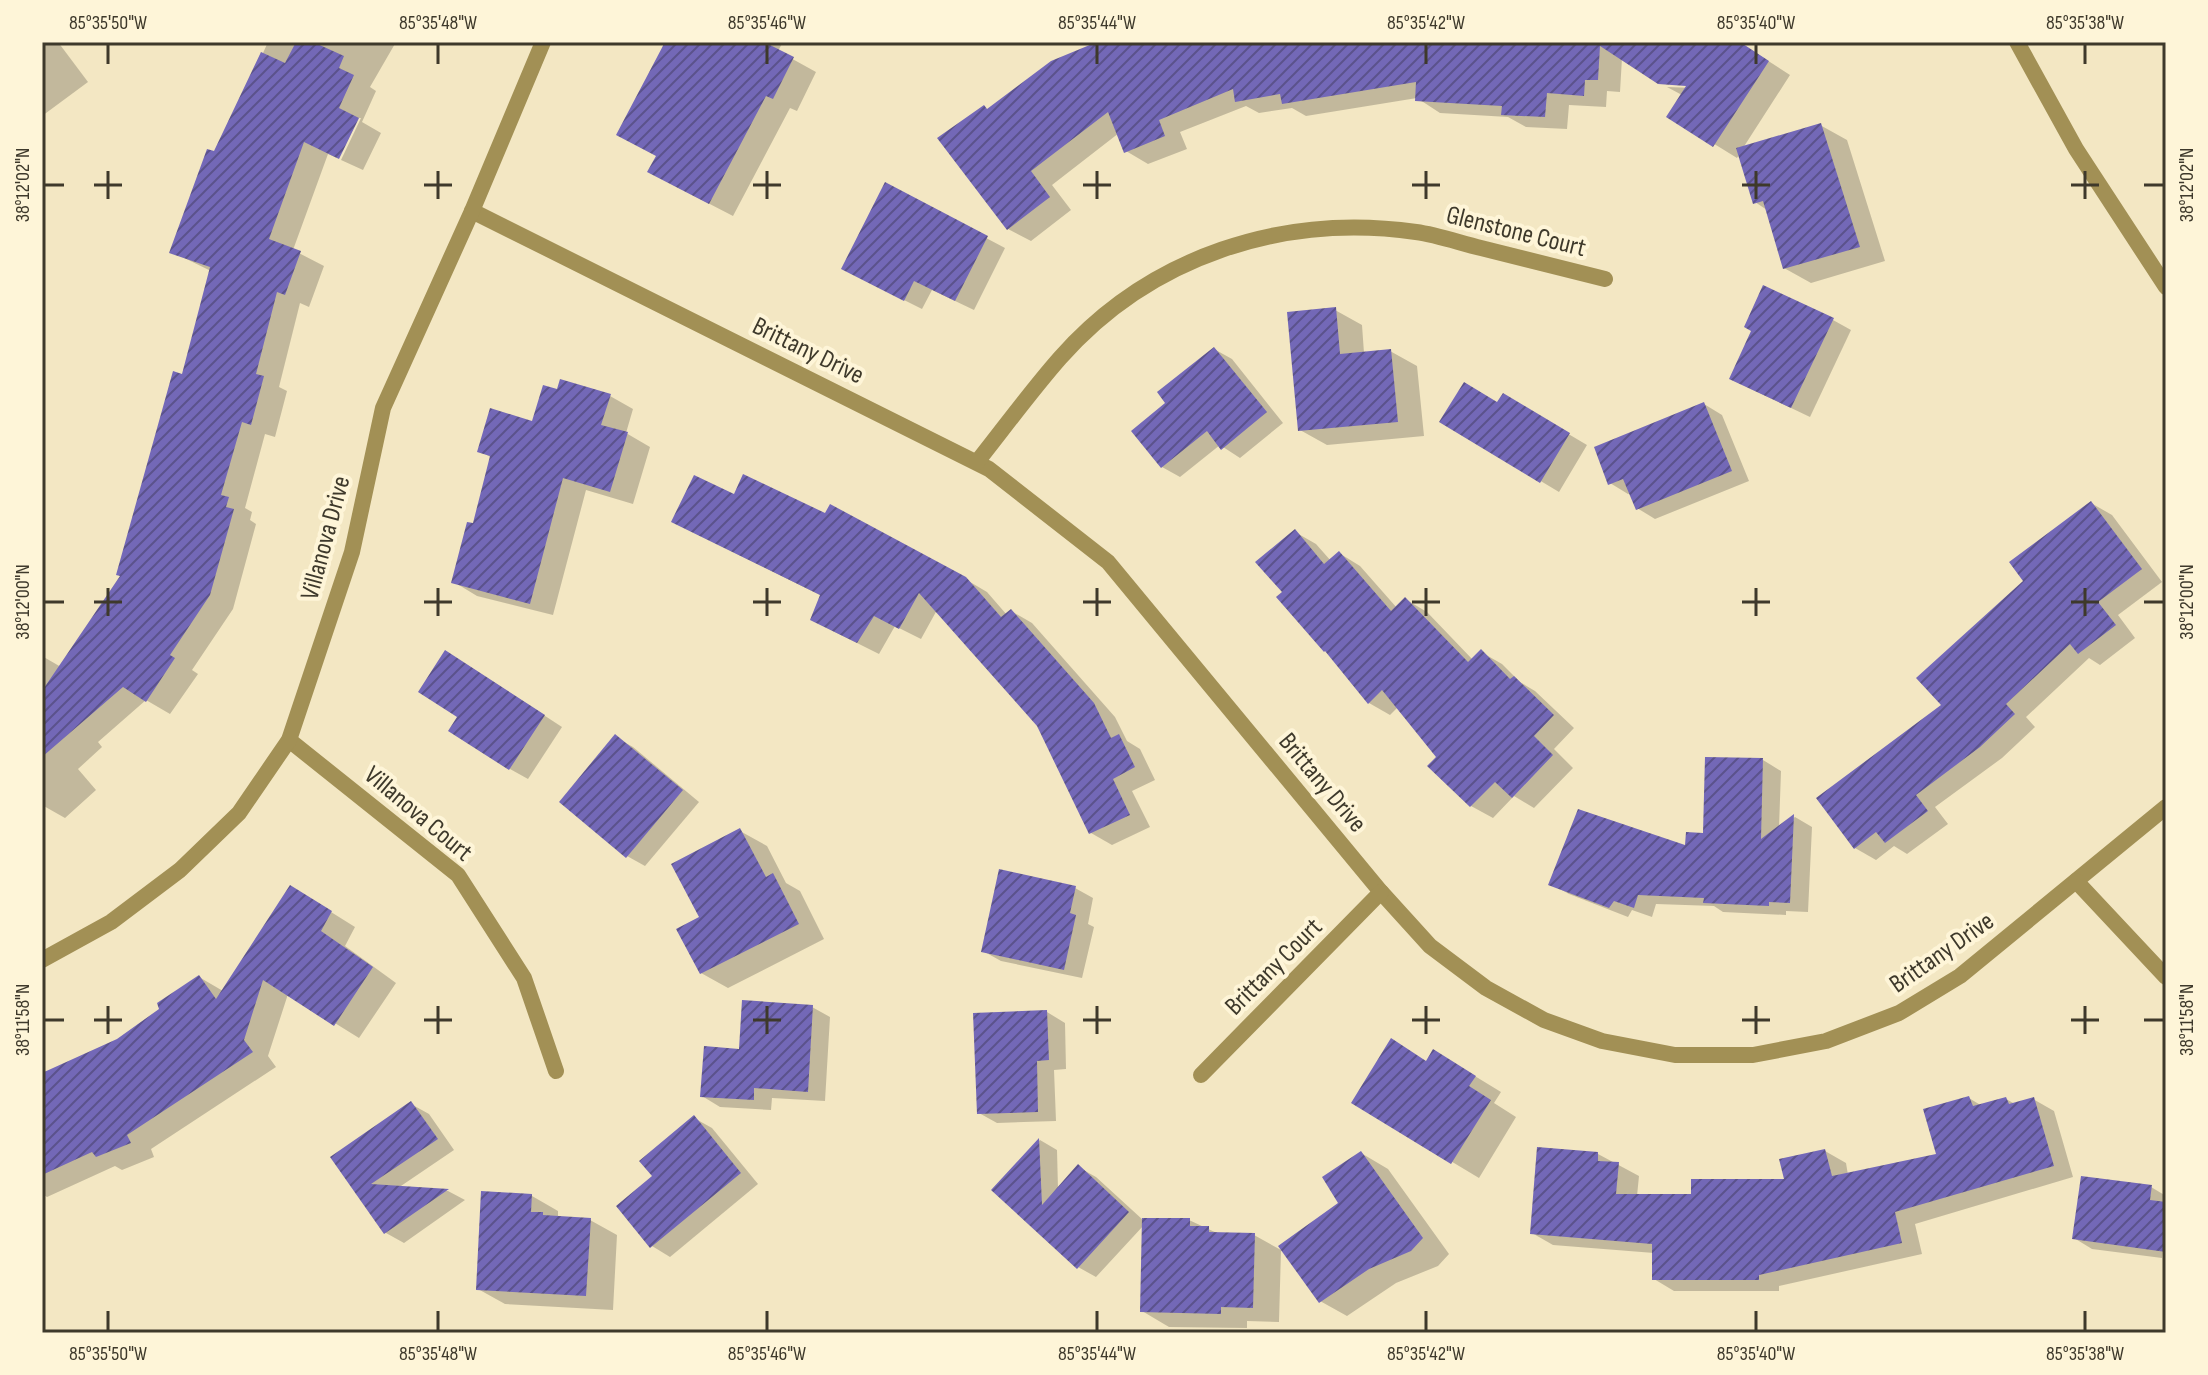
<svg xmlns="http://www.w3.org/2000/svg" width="2208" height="1375" font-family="'Sofia Sans Condensed',sans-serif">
<defs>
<pattern id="building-hatch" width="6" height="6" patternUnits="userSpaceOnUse" patternTransform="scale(2)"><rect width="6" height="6" fill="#7368b7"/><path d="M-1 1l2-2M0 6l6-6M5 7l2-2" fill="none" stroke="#5b528c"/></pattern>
</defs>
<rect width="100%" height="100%" fill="#f3e7c3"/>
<!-- shadow -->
<g fill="#0003">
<path d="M42,42H58L88,82L42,116Z"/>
<path d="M268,42H396L370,87L376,91L362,122L381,133L363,170L341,160L361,118H357L337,158L328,154L293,250L324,266L309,307L300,303L279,387L287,391L275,437L265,434L245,508L252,512L250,520L256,524L233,609L192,670L198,674L170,714L146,700L98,742L102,747L78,769L96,790L65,818L42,805V656L61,667L122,576L183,376L211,271L172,252Z"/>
<path d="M672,42H783L778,51L816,72L797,111L790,108L733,216L673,185L658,156Z"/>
<path d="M1103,42H1739L1790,75L1743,148L1820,125L1847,140L1885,261L1811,283L1784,268L1767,210L1755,202L1740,153L1737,158L1669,116L1682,95L1667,87L1695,88L1622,58L1620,92L1607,91L1606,107L1569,105L1567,129L1526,127L1508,117L1440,113L1417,98L1306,116L1292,108L1259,113L1246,106L1180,132L1187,149L1148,164L1126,151L1119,133L1052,185L1071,210L1031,241L1008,229L989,110Z"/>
<path d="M886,185L1005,248L974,310L932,290L922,309L862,279Z"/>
<path d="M1335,310L1362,325L1364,353L1390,351L1417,366L1424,436L1327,445L1300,430Z"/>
<path d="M1833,320L1851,330L1810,417L1749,388L1754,330Z"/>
<path d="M1214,349L1232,359L1283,423L1240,458L1220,445L1180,477L1162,467L1168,403Z"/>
<path d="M559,392L610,396L633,409L626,433L650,447L633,504L586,490L553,615L477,596L454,582L475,526L492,458L480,451L533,423Z"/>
<path d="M1504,396L1587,445L1559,492L1442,422L1498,405Z"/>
<path d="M1704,404L1722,415L1749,481L1655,519L1637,508L1631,493L1628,494L1610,483Z"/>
<path d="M734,497L965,579L987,592L1007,615L1011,611L1032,623L1115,717L1127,741L1140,749L1155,780L1132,791L1150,827L1112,845L1091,833L1039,725L937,610L921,639L895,626L879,654L833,631L822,596L673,522Z"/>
<path d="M2091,503L2112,515L2162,582L2118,615L2135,638L2100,665L2089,658L2026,717L2035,727L2002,758L1935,807L1948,824L1907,854L1894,846L1876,860L1855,848L1944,705L2026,581Z"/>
<path d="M1295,532L1316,544L1331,561L1339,553L1360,566L1397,608L1405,599L1427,612L1473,660L1481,652L1502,664L1520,682L1535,691L1574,728L1554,749L1573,768L1534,808L1514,796L1493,818L1471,806L1430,766L1438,757L1398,707L1390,715L1369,703L1284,592Z"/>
<path d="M464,663L562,727L528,779L510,769Z"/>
<path d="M615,737L633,747L699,802L645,866L627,856Z"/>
<path d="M1763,760L1781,771L1779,828L1795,817L1812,827L1808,912L1786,911V915L1723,912L1714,906L1656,904L1652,917L1632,910L1628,917L1569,894L1551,884L1687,848L1705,835Z"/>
<path d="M740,831L767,846L786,883L800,891L824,939L728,988L701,973V918Z"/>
<path d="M1075,888L1093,898L1088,924L1094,927L1082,978L1001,961L983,951Z"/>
<path d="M315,902L355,927L345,946L396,983L359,1038L288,994L268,1056L276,1067L151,1149L154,1157L122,1170L115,1166L47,1197L42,1194V1077L118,1041L162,1010L199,977L223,991Z"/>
<path d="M812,1007L830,1017L825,1101L772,1098L771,1110L720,1107L702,1096L741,1051Z"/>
<path d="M1047,1012L1065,1023L1066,1069L1054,1070L1056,1121L997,1123L979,1113Z"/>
<path d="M1428,1062L1460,1067L1501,1092L1494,1103L1516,1117L1479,1178L1354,1103Z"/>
<path d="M1969,1098L1982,1106L2006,1099L2015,1104L2033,1099L2054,1111L2073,1177L1915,1224L1922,1254L1779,1286V1291H1674L1654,1279V1253L1553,1245L1532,1233L1598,1154L1639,1176L1637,1196H1693L1786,1181L1825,1151L1846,1163L1848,1175L1939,1155Z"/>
<path d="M411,1104L429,1114L454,1150L398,1188L448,1191L465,1200L404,1243L386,1233L333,1157Z"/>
<path d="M694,1118L712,1128L758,1184L670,1257L652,1246L654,1176Z"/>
<path d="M1040,1140L1057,1150L1058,1189L1078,1167L1096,1177L1143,1220H1189L1219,1234L1254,1235L1281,1250L1279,1322L1247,1321V1328L1169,1327L1142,1311L1144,1225L1096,1277L1078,1267L994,1190Z"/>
<path d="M1361,1153L1388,1169L1449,1254L1438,1266L1396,1283L1347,1316L1320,1301L1341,1203Z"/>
<path d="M2151,1187L2166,1196L2162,1258L2092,1249L2074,1238Z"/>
<path d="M532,1196L558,1211V1218L590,1220L617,1235L613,1310L505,1304L478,1289Z"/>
</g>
<!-- building -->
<g fill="url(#building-hatch)">
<path d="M296,42H313L344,56L339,68L354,75L339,108L359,118L339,159L304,142L269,239L301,251L285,295L277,292L256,374L264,376L251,425L242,422L221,495L229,497L226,507L234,509L210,595L170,655L175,658L146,702L123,687L42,757V691L120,576L116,575L173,371L182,374L210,267L169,253L207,149L214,151L261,52L285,63Z"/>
<path d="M665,42H764L794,57L773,99L766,96L709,204L647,172L656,156L616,135Z"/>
<path d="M1097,42H1740L1769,61L1713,147L1666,117L1686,86L1658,84L1600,46L1598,80H1585L1584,96L1547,93L1545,117L1501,115L1502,106L1415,101L1416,82L1282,104L1280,94L1235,102L1233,89L1159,120L1165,136L1124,153L1108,112L1031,171L1050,197L1007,230L937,138L984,105L987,109L1051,61Z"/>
<path d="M1821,123L1860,247L1783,269L1763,201L1753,204L1736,148Z"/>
<path d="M885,182L988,236L955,301L914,281L904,301L841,269Z"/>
<path d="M1763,285L1834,318L1791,408L1729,379L1751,331L1744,327Z"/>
<path d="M1336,307L1340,354L1391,349L1398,422L1298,431L1287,312Z"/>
<path d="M1214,347L1267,412L1221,450L1207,431L1161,468L1131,431L1165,403L1157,392Z"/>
<path d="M560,379L611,394L601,425L628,432L610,492L563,478L530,604L451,583L467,522L473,523L490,456L477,452L490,408L532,421L543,385L557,389Z"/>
<path d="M1464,382L1497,402L1503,393L1570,433L1540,483L1439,422Z"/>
<path d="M1704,402L1732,471L1636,510L1623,479L1608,485L1594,447Z"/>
<path d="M743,474L825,513L830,504L966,577L1001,617L1011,609L1094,703L1111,738L1119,734L1135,767L1113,779L1130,815L1089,834L1037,726L919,593L899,629L874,616L857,643L810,620L820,595L671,522L694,475L734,494Z"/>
<path d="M2091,501L2142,569L2098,602L2116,625L2078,654L2070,644L2006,704L2015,714L1980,747L1916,795L1928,811L1885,843L1876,832L1854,849L1816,798L1941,705L1916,678L2023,581L2009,562Z"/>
<path d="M1295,529L1324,564L1339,551L1391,611L1405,597L1468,662L1481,649L1510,679L1514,676L1554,715L1534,736L1553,755L1512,798L1495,782L1470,807L1427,766L1436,757L1382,690L1368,704L1325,651L1324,652L1276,597L1282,592L1255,562Z"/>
<path d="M445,650L545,715L509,770L448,731L457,717L418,692Z"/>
<path d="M615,734L683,790L626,858L559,802Z"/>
<path d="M1705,757L1763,758L1761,839L1794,814L1790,903L1769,902V906L1703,903L1704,898L1638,895L1634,908L1614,901L1609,908L1548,885L1578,809L1685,845L1686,832L1703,833Z"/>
<path d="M740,828L766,877L773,873L799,924L700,974L676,929L699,917L671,864Z"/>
<path d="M999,869L1076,886L1070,913L1076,915L1064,970L981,952Z"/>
<path d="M290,885L332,911L321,931L373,967L334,1026L263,980L244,1040L253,1052L127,1135L131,1143L96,1157L92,1152L42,1175V1073L117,1039L159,1009L157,1003L199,975L216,999Z"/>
<path d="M742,1000L813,1005L808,1092L754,1088V1100L700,1097L704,1046L739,1049Z"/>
<path d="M1047,1010L1049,1060L1037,1061L1038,1112L977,1114L973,1013Z"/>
<path d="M1391,1038L1426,1061L1433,1049L1476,1076L1469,1086L1491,1100L1451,1164L1351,1103Z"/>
<path d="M1969,1096L1973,1106L2006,1097L2009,1104L2034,1097L2054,1166L1895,1212L1902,1243L1759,1275V1280H1652V1244L1530,1234L1537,1147L1598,1152V1161L1619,1162L1616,1194H1691V1179H1784L1779,1159L1825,1149L1832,1176L1936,1154L1923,1109Z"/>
<path d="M411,1101L438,1139L371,1184L449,1189L384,1234L330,1157Z"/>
<path d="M694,1115L741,1173L650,1248L616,1206L652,1176L639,1161Z"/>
<path d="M1039,1138L1042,1205L1078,1164L1129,1212L1077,1269L991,1190Z"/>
<path d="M1361,1151L1423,1238L1411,1251L1369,1269L1319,1303L1278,1246L1338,1203L1322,1177Z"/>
<path d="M2081,1176L2152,1185L2150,1200L2166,1202V1252L2072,1239Z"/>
<path d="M481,1191L532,1194L531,1212H543V1215L591,1218L586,1296L476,1290Z"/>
<path d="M1142,1218H1190V1226H1209V1232L1255,1233L1253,1308L1221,1307V1314L1140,1312Z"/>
</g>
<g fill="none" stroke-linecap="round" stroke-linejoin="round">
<!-- minor -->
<g stroke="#a29055" stroke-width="16">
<path d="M472,211L989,469L1108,562L1381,892L1430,946L1486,988L1544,1020L1602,1041L1675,1055H1753L1826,1041L1899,1013L1960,976L2166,807"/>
<path d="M977,462C1004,428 1031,391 1060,358C1150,256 1283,213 1416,232C1438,235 1460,243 1481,248C1522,258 1564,269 1605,279"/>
<path d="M289,740L458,875L524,978L556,1071"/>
<path d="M2076,881L2166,977"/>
<path d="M42,960L111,922L180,870L239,813L289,740L352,552L383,408L472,211L543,42"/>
<path d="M1201,1075L1381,892"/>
</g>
<!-- tertiary -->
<path stroke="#a29055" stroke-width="16" d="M2017,42L2076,149L2166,287"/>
</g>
<!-- ticks -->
<path fill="none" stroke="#3e392b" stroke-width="3" d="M108,44V64M438,44V64M767,44V64M1097,44V64M1426,44V64M1756,44V64M2085,44V64M108,171V199M438,171V199M767,171V199M1097,171V199M1426,171V199M1756,171V199M2085,171V199M44,185H64M94,185H122M424,185H452M753,185H781M1083,185H1111M1412,185H1440M1742,185H1770M2071,185H2099M2144,185H2164M108,588V616M438,588V616M767,588V616M1097,588V616M1426,588V616M1756,588V616M2085,588V616M44,602H64M94,602H122M424,602H452M753,602H781M1083,602H1111M1412,602H1440M1742,602H1770M2071,602H2099M2144,602H2164M108,1006V1034M438,1006V1034M767,1006V1034M1097,1006V1034M1426,1006V1034M1756,1006V1034M2085,1006V1034M44,1020H64M94,1020H122M424,1020H452M753,1020H781M1083,1020H1111M1412,1020H1440M1742,1020H1770M2071,1020H2099M2144,1020H2164M108,1311V1331M438,1311V1331M767,1311V1331M1097,1311V1331M1426,1311V1331M1756,1311V1331M2085,1311V1331"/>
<g text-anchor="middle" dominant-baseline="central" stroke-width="8" stroke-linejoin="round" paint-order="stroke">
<!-- street labels -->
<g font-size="26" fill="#3e392b" stroke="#fef5d8">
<text transform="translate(1516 232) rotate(14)">Glenstone Court</text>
<text transform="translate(808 351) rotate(26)">Brittany Drive</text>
<text transform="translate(326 538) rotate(-75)">Villanova Drive</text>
<text transform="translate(1322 783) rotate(50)">Brittany Drive</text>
<text transform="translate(418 814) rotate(40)">Villanova Court</text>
<text transform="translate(1942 953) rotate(-35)">Brittany Drive</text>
<text transform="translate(1274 967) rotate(-45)">Brittany Court</text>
</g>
</g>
<!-- border -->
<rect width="2208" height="1375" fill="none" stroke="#fef5d8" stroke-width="88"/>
<rect x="44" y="44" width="2120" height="1287" fill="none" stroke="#3e392b" stroke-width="3"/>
<g font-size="20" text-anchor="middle" fill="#3e392b">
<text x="108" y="29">85°35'50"W</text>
<text x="438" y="29">85°35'48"W</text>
<text x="767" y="29">85°35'46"W</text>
<text x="1097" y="29">85°35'44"W</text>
<text x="1426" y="29">85°35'42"W</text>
<text x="1756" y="29">85°35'40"W</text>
<text x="2085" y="29">85°35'38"W</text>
<text transform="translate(22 185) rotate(-90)" y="7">38°12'02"N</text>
<text transform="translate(2186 185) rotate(-90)" y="7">38°12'02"N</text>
<text transform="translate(22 602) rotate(-90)" y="7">38°12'00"N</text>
<text transform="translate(2186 602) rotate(-90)" y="7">38°12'00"N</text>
<text transform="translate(22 1020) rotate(-90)" y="7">38°11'58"N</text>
<text transform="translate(2186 1020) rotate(-90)" y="7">38°11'58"N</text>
<text x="108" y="1360">85°35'50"W</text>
<text x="438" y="1360">85°35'48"W</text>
<text x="767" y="1360">85°35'46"W</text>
<text x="1097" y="1360">85°35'44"W</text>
<text x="1426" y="1360">85°35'42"W</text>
<text x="1756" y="1360">85°35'40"W</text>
<text x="2085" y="1360">85°35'38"W</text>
</g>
</svg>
